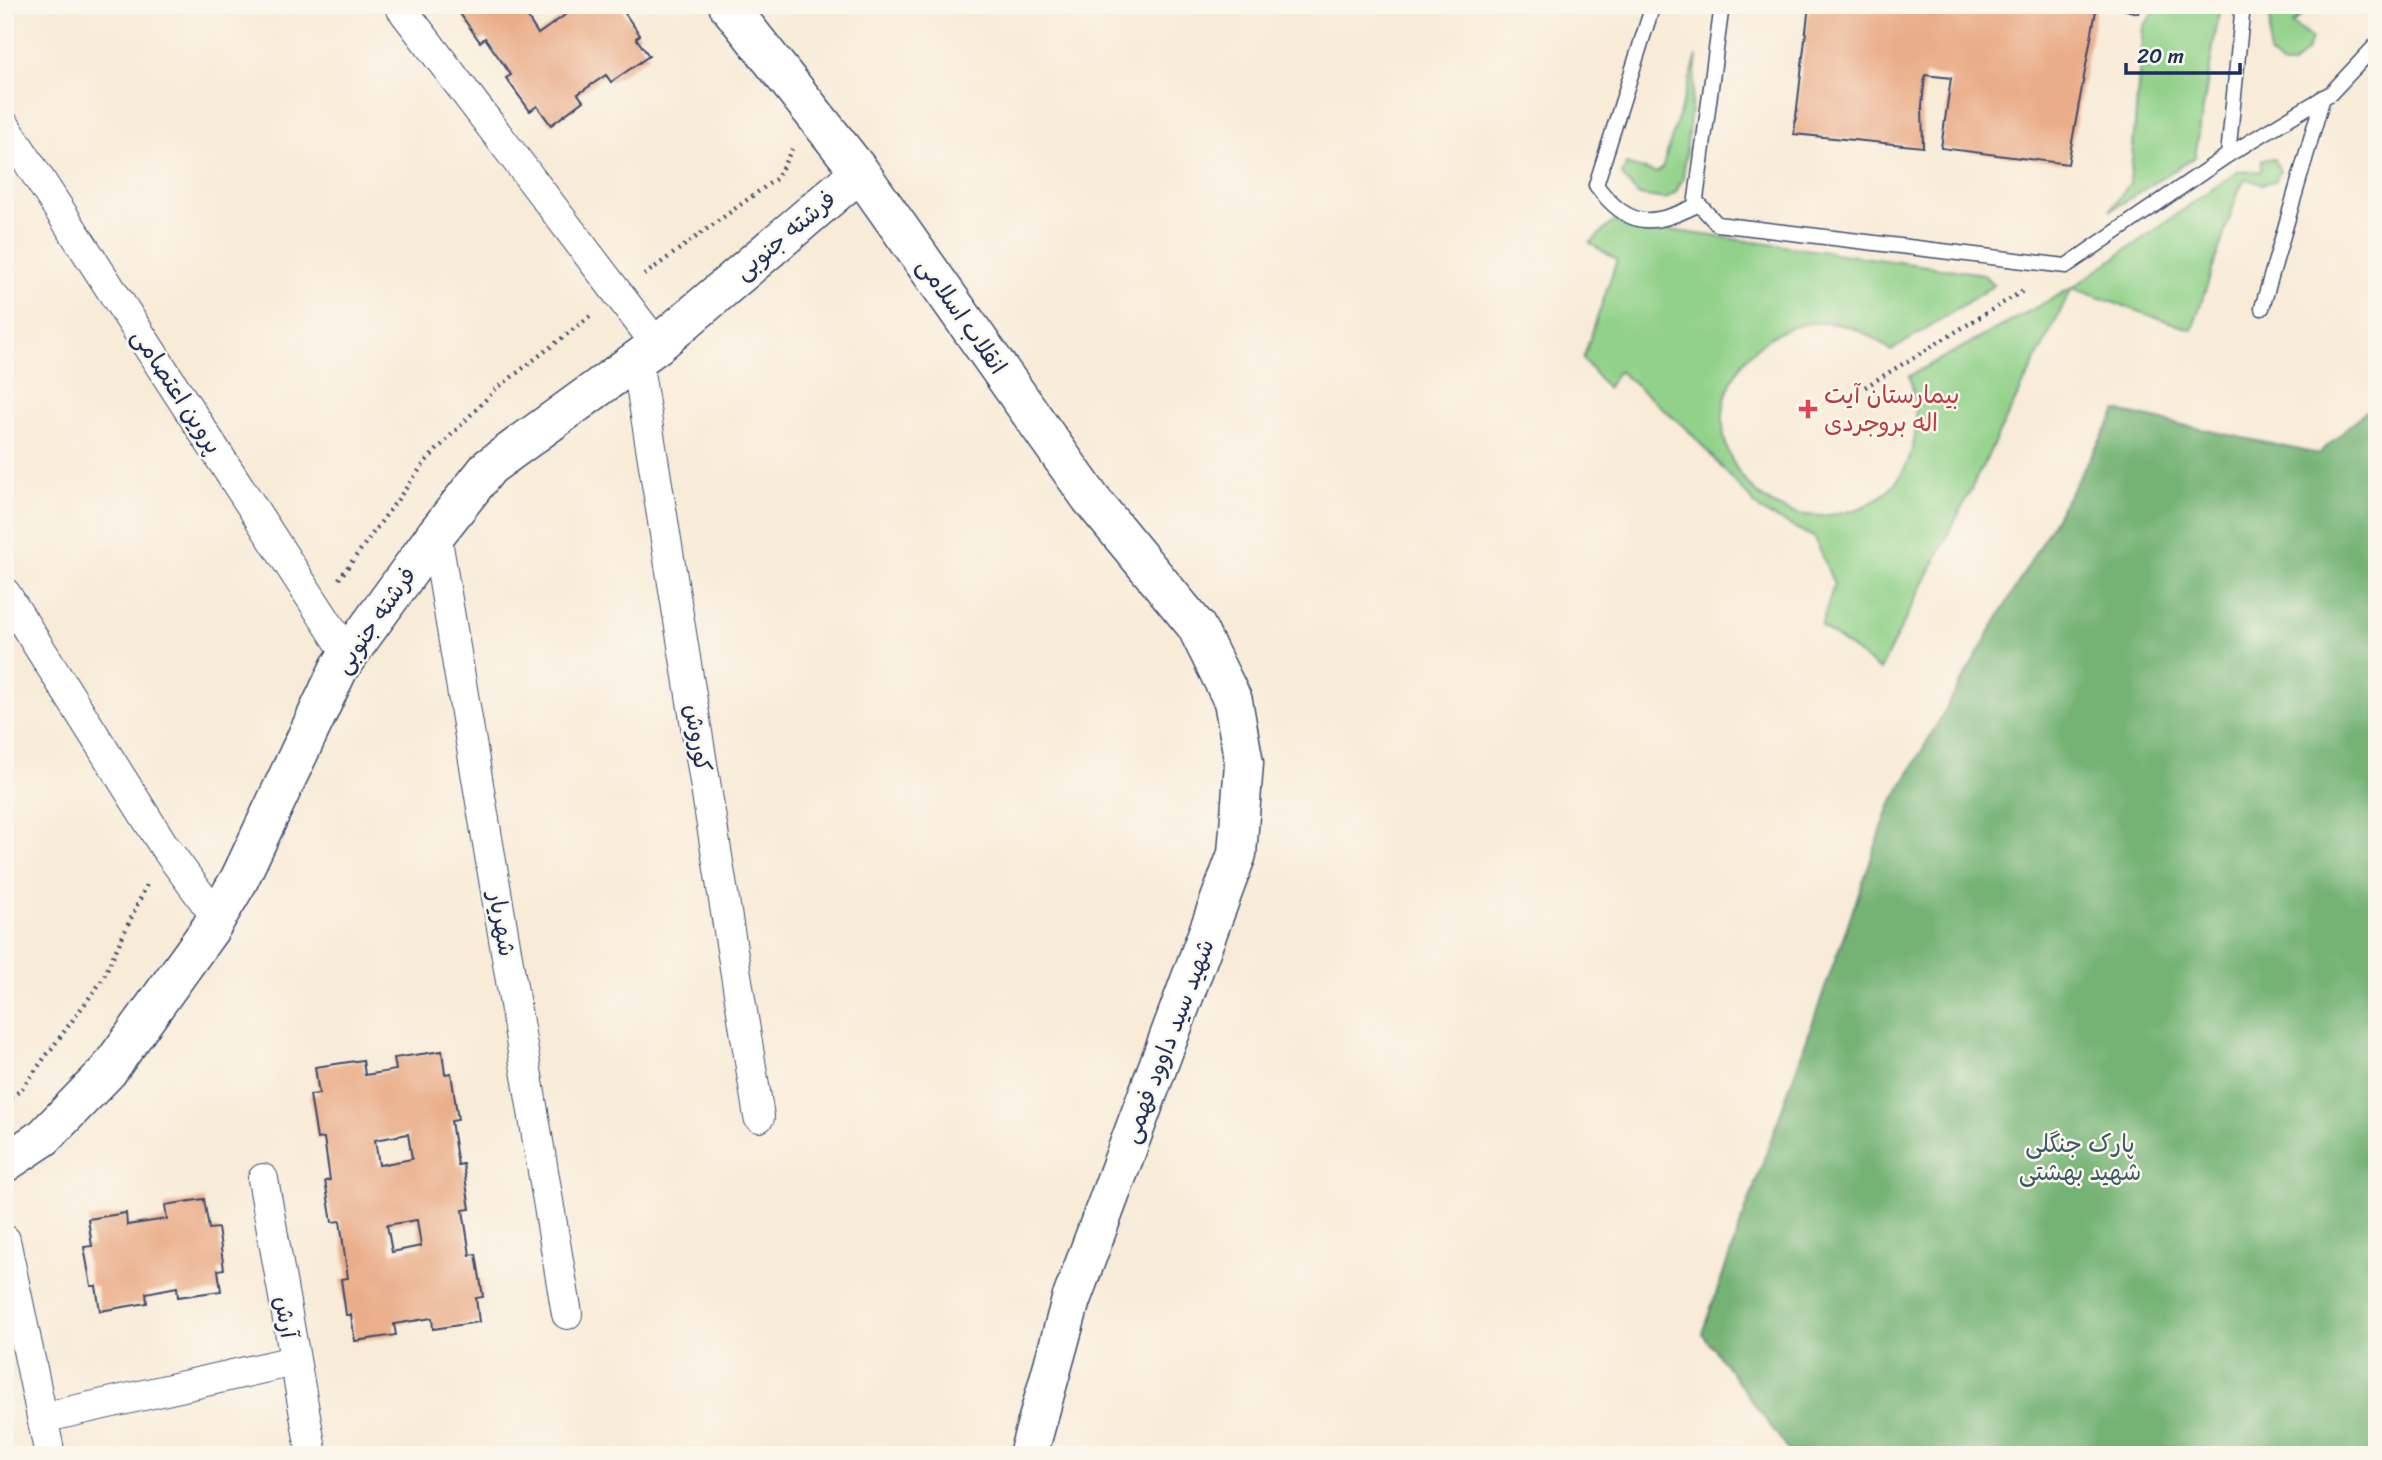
<svg xmlns="http://www.w3.org/2000/svg" width="2382" height="1460" font-family="Sriracha,'Playpen Sans Arabic',sans-serif">
<rect width="100%" height="100%" fill="#fbf7ec"/>
<filter id="ink" filterUnits="userSpaceOnUse"><feTurbulence type="fractalNoise" baseFrequency=".0143" numOctaves="2"/><feDisplacementMap in="SourceGraphic" scale="14" xChannelSelector="R" yChannelSelector="G"/><feConvolveMatrix kernelMatrix="1 2 1 2 8 2 1 2 1" color-interpolation-filters="sRGB"/></filter>
<filter id="wash" filterUnits="userSpaceOnUse"><feTurbulence type="fractalNoise" baseFrequency=".00686" numOctaves="4" result="noise"/><feDisplacementMap in="SourceGraphic" scale="28" xChannelSelector="R" yChannelSelector="G"/><feGaussianBlur stdDeviation="1.57" result="paint"/><feColorMatrix in="noise" values="0 0 0 0 0 0 0 0 0 0 0 0 0 0 0 0 0 1.4 0 .05"/><feComposite in="paint" operator="in"/></filter>
<g filter="url(#wash)">
<rect width="100%" height="100%" fill="#f8ebd7"/>
<!-- green -->
<g fill="#91d189" stroke="#568074" stroke-width="2">
<path d="M2160,5L2220,6L2195,157L2110,211L2130,183L2143,27Z"/>
<path d="M2271,5H2311L2293,24L2311,38L2307,51L2292,65H2281L2269,54Z"/>
<path d="M1697,56L1683,178L1676,192L1666,199L1637,195L1622,175L1626,164L1655,173L1662,169Z"/>
<path d="M2262,159H2275L2280,172L2275,181L2262,184L2246,179L2240,187L2192,330L2072,288L1880,670L1821,626L1834,585L1815,538L1760,510L1688,430L1619,371L1607,388L1583,359L1617,260L1590,243L1613,222L1983,274L1994,285L1891,351C1787,262 1661,404 1757,493C1779,513 1808,519 1836,514C1907,504 1929,439 1909,376L2072,288L2237,172L2261,171Z"/>
</g>
<!-- forest -->
<path fill="#74b375" stroke="#48716a" stroke-width="2" d="M2377,401V1455H1792L1702,1333L1890,806L2117,411L2319,454Z"/>
<g id="blocks">
<!-- building -->
<g fill="#eaad89" fill-rule="evenodd">
<path d="M454,5H540L526,15L538,34L565,15L559,5H619L640,35L636,38L649,56L611,82L606,75L578,94L583,101L551,125L537,106L530,111L506,78L511,75L485,38L480,42Z"/>
<path d="M1809,5H2097L2068,164L1941,148L1951,78L1925,75L1922,106L1923,147L1794,134Z"/>
<path d="M2107,5H2142L2138,13Z"/>
<path d="M442,1051L445,1074L451,1073L458,1120L451,1121L458,1165L463,1164L470,1209L463,1210L470,1255L476,1254L483,1297L476,1298L479,1322L433,1329L432,1318L394,1324L396,1335L355,1341L351,1315H346L341,1279L348,1278L340,1221L332,1222L325,1181L330,1180L324,1138L317,1139L310,1095L319,1094L315,1067L363,1060L365,1075L396,1070L394,1058ZM408,1134L412,1159L379,1165L375,1140ZM417,1220L421,1246L392,1252L387,1225Z"/>
<path d="M204,1199L209,1229L218,1228L224,1269L218,1270L221,1291L178,1297L177,1287L146,1293L147,1303L100,1311L96,1286H91L84,1247L92,1246L88,1219L126,1213L127,1225L167,1219L165,1205Z"/>
</g>
</g>
</g>
<g filter="url(#ink)">
<use href="#blocks" fill-opacity="0" stroke="#3c4b70" stroke-width="2"/>
<g fill="none" stroke-linecap="round" stroke-linejoin="round">
<defs>
<g id="lane">
<path d="M1653,5L1596,185C1627,227 1650,228 1695,206L1722,5"/>
<path d="M2228,155L2243,5"/>
<path d="M1696,201L1717,224L2066,266L2228,155L2331,93L2377,44"/>
<path d="M2262,308L2323,97"/>
</g>
<g id="street">
<path d="M399,5L657,345"/>
<path d="M5,126L348,655"/>
<path d="M637,360L759,1117"/>
<path d="M436,534L567,1314"/>
<path d="M5,593L164,846L217,918"/>
<path d="M263,1179L312,1455"/>
<path d="M5,1240L50,1455"/>
<path d="M42,1418L294,1361"/>
</g>
<g id="secondary">
<path d="M728,5L860,172L1091,499L1196,626L1233,701L1244,763L1237,854L1071,1300L1028,1455"/>
<path d="M5,1163L44,1137L108,1071L210,929L239,880L339,668L436,534L489,467L657,345L860,172"/>
</g>
</defs>
<!-- lane casing -->
<use href="#lane" stroke="#3c4b70" stroke-width="17"/>
<!-- street casing -->
<use href="#street" stroke="#3c4b70" stroke-width="32"/>
<!-- secondary casing -->
<use href="#secondary" stroke="#3c4b70" stroke-width="41"/>
<!-- path -->
<g stroke="#3c4b70" stroke-width="4.5" stroke-dasharray="2 5" stroke-linecap="butt">
<path d="M644,275L777,178L792,149"/>
<path d="M1865,387L2026,289"/>
<path d="M339,579L426,461L495,390L593,314"/>
<path d="M5,1101L20,1091L101,982L148,882"/>
</g>
<!-- lane -->
<use href="#lane" stroke="#fff" stroke-width="14"/>
<!-- street -->
<use href="#street" stroke="#fff" stroke-width="30"/>
<!-- secondary -->
<use href="#secondary" stroke="#fff" stroke-width="38"/>
</g>
</g>
<!-- markers -->
<path fill="#e0444e" stroke="#fbf7ec" stroke-width="2.5" d="M1804.5 398.5h7v7h7v7h-7v7h-7v-7h-7v-7h7z"/>
<g text-anchor="middle" dominant-baseline="central" stroke-width="5" stroke-linejoin="round" paint-order="stroke">
<!-- street labels -->
<g font-size="24" fill="#1b2f5e" stroke="#fbf7ec">
<text transform="translate(785 235) rotate(-40)">فرشته جنوبی</text>
<text transform="translate(962 316) rotate(55)">انقلاب اسلامی</text>
<text transform="translate(177 391) rotate(57)">پروین اعتصامی</text>
<text transform="translate(375 620) rotate(-55)">فرشته جنوبی</text>
<text transform="translate(698 738) rotate(81)">کوروش</text>
<text transform="translate(502 924) rotate(80)">شهریار</text>
<text transform="translate(1168 1041) rotate(-69)">شهید سید داوود فهمی</text>
<text transform="translate(286 1317) rotate(81)">آرش</text>
</g>
<!-- health labels -->
<g font-size="24" fill="#be3a42" stroke="#fbf7ec" text-anchor="start">
<text x="1824" y="395">بیمارستان آیت<tspan x="1824" dy="28">اله بروجردی</tspan></text>
</g>
<!-- park labels -->
<g font-size="24" fill="#385869" stroke="#fbf7ec">
<text x="2080" y="1144">پارک جنگلی<tspan x="2080" dy="28">شهید بهشتی</tspan></text>
</g>
</g>
<!-- margin -->
<rect width="2382" height="1460" fill="none" stroke="#fbf7ec" stroke-width="28"/>
<!-- scale -->
<path d="M2126 63v10h114v-10" fill="none" stroke="#1b2f5e" stroke-width="3.5"/>
<text x="2137" y="63" font-size="21" fill="#1b2f5e" stroke="#fbf7ec" stroke-width="5" paint-order="stroke">20 m</text>
</svg>
